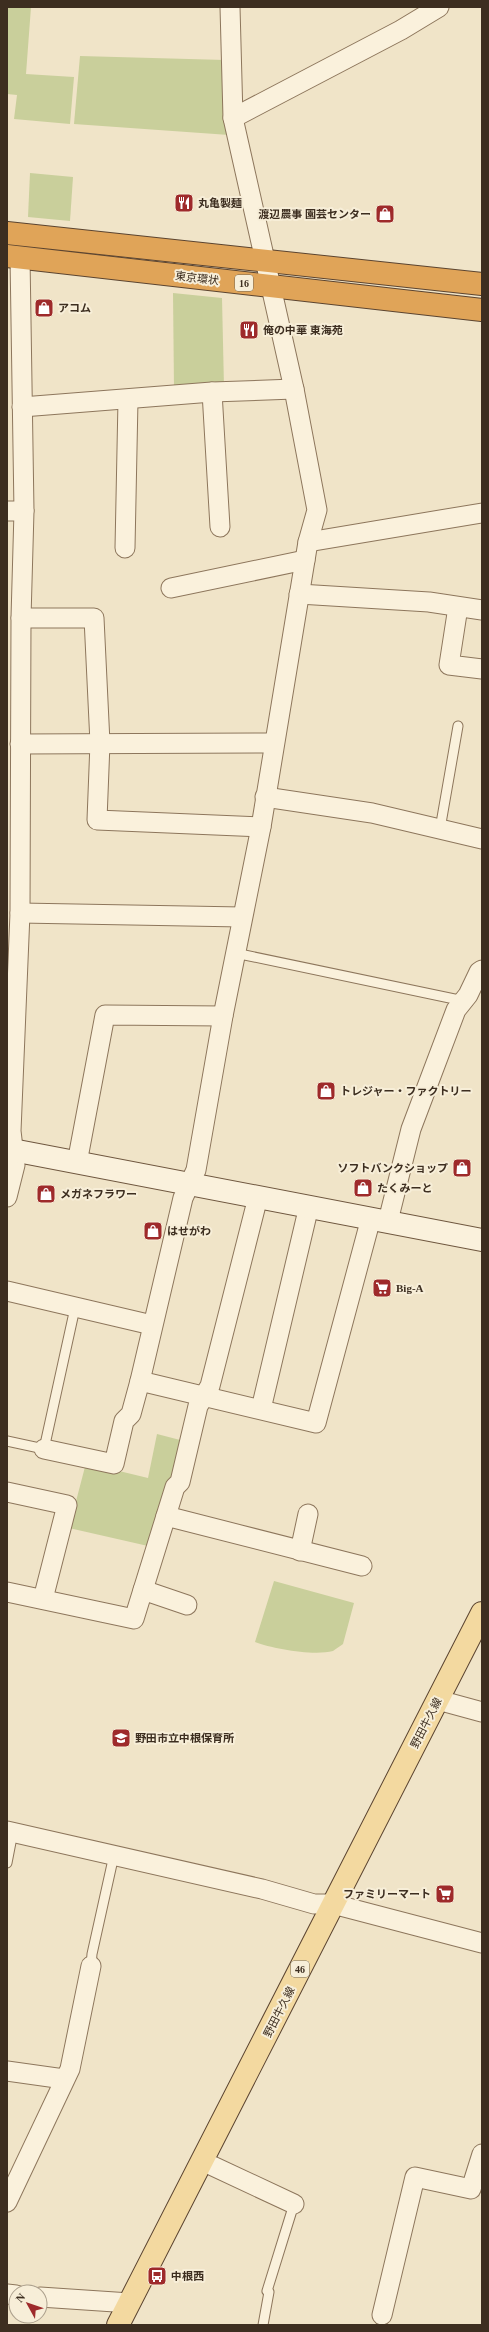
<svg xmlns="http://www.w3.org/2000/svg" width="489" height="2332" font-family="'Times New Roman','Noto Sans JP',serif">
<rect width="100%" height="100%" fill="#f0e4c8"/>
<!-- green -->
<g fill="#c9cf9b">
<path d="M7,7H31L26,74L74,77L70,124L14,119L17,95L7,94Z"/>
<path d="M80,56L225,60L229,135L74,124Z"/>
<path d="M30,173L73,177L70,221L28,217Z"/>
<path d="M173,293L222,298L224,387L174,390Z"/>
<path d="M157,1434L184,1441L148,1546L69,1528L86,1463L148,1478Z"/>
<path d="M274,1581L354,1603L343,1644C340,1646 336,1649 333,1651C314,1656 273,1649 255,1642Z"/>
</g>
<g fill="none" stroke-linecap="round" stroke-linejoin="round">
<defs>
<g id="lane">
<path d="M440,829L458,726"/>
<path d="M235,953L464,1001"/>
<path d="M7,1441L44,1449L75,1308"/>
<path d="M7,1863L13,1832"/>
<path d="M91,1966L92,1954L114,1855"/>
<path d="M263,2325L269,2292L267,2291L294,2204"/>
</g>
<g id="street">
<path d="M230,7L233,118L294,389L317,510L308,542L261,827L223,1016L196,1170L183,1198L140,1381L316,1423L371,1218"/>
<path d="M233,118L401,30L439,7"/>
<path d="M212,392L220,527"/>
<path d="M22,407L212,392L294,389"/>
<path d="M7,511H24"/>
<path d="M308,542L482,513"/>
<path d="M125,548L128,400"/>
<path d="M171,588L305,560"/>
<path d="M299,594L429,602L482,610"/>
<path d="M458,607L449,665L482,669"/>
<path d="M21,618H94L100,743L97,820L261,827"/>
<path d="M20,744L274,743"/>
<path d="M265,797L372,813L482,839"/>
<path d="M20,913L242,917"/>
<path d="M77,1163L105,1015L223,1016"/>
<path d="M7,1197L15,1165L11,1131L20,913L21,618L24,511L20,257"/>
<path d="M388,1221L411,1129L456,1010L468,995L479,972L482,970"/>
<path d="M7,1291L152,1325"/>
<path d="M261,1409L309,1206"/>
<path d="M44,1449L114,1464L124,1421L131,1414L140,1381"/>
<path d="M7,1492L67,1505L43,1599"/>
<path d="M166,1516L362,1566"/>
<path d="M300,1551L308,1514"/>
<path d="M143,1590L187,1605"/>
<path d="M7,1592L134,1619L175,1487L180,1482L198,1406L210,1386L258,1197"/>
<path d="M438,1700L482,1712"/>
<path d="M7,1831L262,1889L314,1904H333L482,1943"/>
<path d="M7,2071L64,2079"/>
<path d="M202,2161L294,2204"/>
<path d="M7,2202L70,2069L91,1966"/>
<path d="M7,2294L16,2295"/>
<path d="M40,2297L130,2303"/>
<path d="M382,2315L415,2177L471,2189L482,2154"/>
</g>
<path id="secondary" d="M7,1149L482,1240"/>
<path id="primary" d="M118,2325L482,1613"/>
<g id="highway">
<path d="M7,233L482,284"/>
<path d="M7,256L482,310"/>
</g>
</defs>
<!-- lane casing -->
<use href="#lane" stroke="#8d765c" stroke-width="11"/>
<!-- street casing -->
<use href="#street" stroke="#8d765c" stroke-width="21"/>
<!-- secondary casing -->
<use href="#secondary" stroke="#6f573f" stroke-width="24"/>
<!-- primary casing -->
<use href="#primary" stroke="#5b4430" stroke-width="24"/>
<!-- highway casing -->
<use href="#highway" stroke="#5b4430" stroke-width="24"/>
<!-- lane -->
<use href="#lane" stroke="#faf1dc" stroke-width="9"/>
<!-- street -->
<use href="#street" stroke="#faf1dc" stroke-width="19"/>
<!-- secondary -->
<use href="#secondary" stroke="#faf1dc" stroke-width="22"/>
<!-- primary -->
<use href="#primary" stroke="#f3d9a0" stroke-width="22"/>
<!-- highway -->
<use href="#highway" stroke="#e0a458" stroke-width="22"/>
</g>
<!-- icons -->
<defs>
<symbol id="restaurant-square" viewBox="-11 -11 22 22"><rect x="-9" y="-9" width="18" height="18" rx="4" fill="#9e2a2b" stroke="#f7eed8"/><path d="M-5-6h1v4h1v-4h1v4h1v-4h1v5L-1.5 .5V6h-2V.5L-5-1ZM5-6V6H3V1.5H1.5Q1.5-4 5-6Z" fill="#fff"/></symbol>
<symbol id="shop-square" viewBox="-11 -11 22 22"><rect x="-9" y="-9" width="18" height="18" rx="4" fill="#9e2a2b" stroke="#f7eed8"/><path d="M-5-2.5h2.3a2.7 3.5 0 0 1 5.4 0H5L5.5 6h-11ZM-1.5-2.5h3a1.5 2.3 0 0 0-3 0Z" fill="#fff"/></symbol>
<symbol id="supermarket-square" viewBox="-11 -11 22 22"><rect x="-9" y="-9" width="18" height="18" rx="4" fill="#9e2a2b" stroke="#f7eed8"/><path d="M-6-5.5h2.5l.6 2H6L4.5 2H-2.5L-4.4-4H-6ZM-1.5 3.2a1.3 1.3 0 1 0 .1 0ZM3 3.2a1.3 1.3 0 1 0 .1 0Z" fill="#fff"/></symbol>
<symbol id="school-square" viewBox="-11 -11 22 22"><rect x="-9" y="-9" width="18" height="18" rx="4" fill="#9e2a2b" stroke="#f7eed8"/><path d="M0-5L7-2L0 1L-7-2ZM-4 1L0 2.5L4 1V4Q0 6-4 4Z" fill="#fff"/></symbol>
<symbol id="bus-square" viewBox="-11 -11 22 22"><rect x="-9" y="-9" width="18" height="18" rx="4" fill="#9e2a2b" stroke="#f7eed8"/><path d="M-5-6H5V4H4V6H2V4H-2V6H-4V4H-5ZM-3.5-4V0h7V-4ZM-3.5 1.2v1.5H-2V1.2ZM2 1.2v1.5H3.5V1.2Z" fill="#fff"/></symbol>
</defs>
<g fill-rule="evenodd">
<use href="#restaurant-square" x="173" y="192" width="22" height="22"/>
<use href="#shop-square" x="374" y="203" width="22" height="22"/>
<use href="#shop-square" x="33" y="297" width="22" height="22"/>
<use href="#restaurant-square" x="238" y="319" width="22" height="22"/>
<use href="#shop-square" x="315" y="1080" width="22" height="22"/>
<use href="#shop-square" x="451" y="1157" width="22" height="22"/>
<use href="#shop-square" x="352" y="1177" width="22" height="22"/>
<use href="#shop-square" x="35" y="1183" width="22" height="22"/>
<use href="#shop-square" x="142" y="1220" width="22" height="22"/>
<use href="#supermarket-square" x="371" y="1277" width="22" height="22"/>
<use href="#school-square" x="110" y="1727" width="22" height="22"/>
<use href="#supermarket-square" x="434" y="1883" width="22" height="22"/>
<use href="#bus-square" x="146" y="2265" width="22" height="22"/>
</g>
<g text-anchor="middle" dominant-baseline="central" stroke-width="4" stroke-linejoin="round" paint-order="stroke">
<!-- shield labels -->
<g fill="#f7eed8" stroke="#756857" stroke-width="1">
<rect x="235" y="275" width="18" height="16" rx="3"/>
<rect x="291" y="1961" width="18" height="16" rx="3"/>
</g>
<g font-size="10" font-weight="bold" fill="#3d2e20">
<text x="244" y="283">16</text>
<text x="300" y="1969">46</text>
</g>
<!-- poi labels -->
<g font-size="11" font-weight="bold" fill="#3d2e20" stroke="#f7eed8" text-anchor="start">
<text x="198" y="203">丸亀製麺</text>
<text x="371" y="214" text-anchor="end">渡辺農事 園芸センター</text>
<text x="58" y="308">アコム</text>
<text x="263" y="330">俺の中華 東海苑</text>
<text x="340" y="1091">トレジャー・ファクトリー</text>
<text x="448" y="1168" text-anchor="end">ソフトバンクショップ</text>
<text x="377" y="1188">たくみーと</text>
<text x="60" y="1194">メガネフラワー</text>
<text x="167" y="1231">はせがわ</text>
<text x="396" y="1288">Big-A</text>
<text x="135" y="1738">野田市立中根保育所</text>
<text x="431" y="1894" text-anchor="end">ファミリーマート</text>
<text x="171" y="2276">中根西</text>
</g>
<!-- street labels -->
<g font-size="11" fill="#3d2e20" stroke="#f7eed8">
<text transform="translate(197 278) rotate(7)">東京環状</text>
<text transform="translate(426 1723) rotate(-63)">野田牛久線</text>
<text transform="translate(279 2012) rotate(-63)">野田牛久線</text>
</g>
</g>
<!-- border -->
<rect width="489" height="2332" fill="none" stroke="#3d2e20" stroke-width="16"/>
<!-- north arrow -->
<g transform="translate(28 2304) rotate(310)"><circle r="19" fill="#f7eed8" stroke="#ada18e"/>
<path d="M0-3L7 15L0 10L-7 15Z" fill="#9e2a2b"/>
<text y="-6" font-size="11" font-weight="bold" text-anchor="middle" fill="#3d2e20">N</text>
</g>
</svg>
